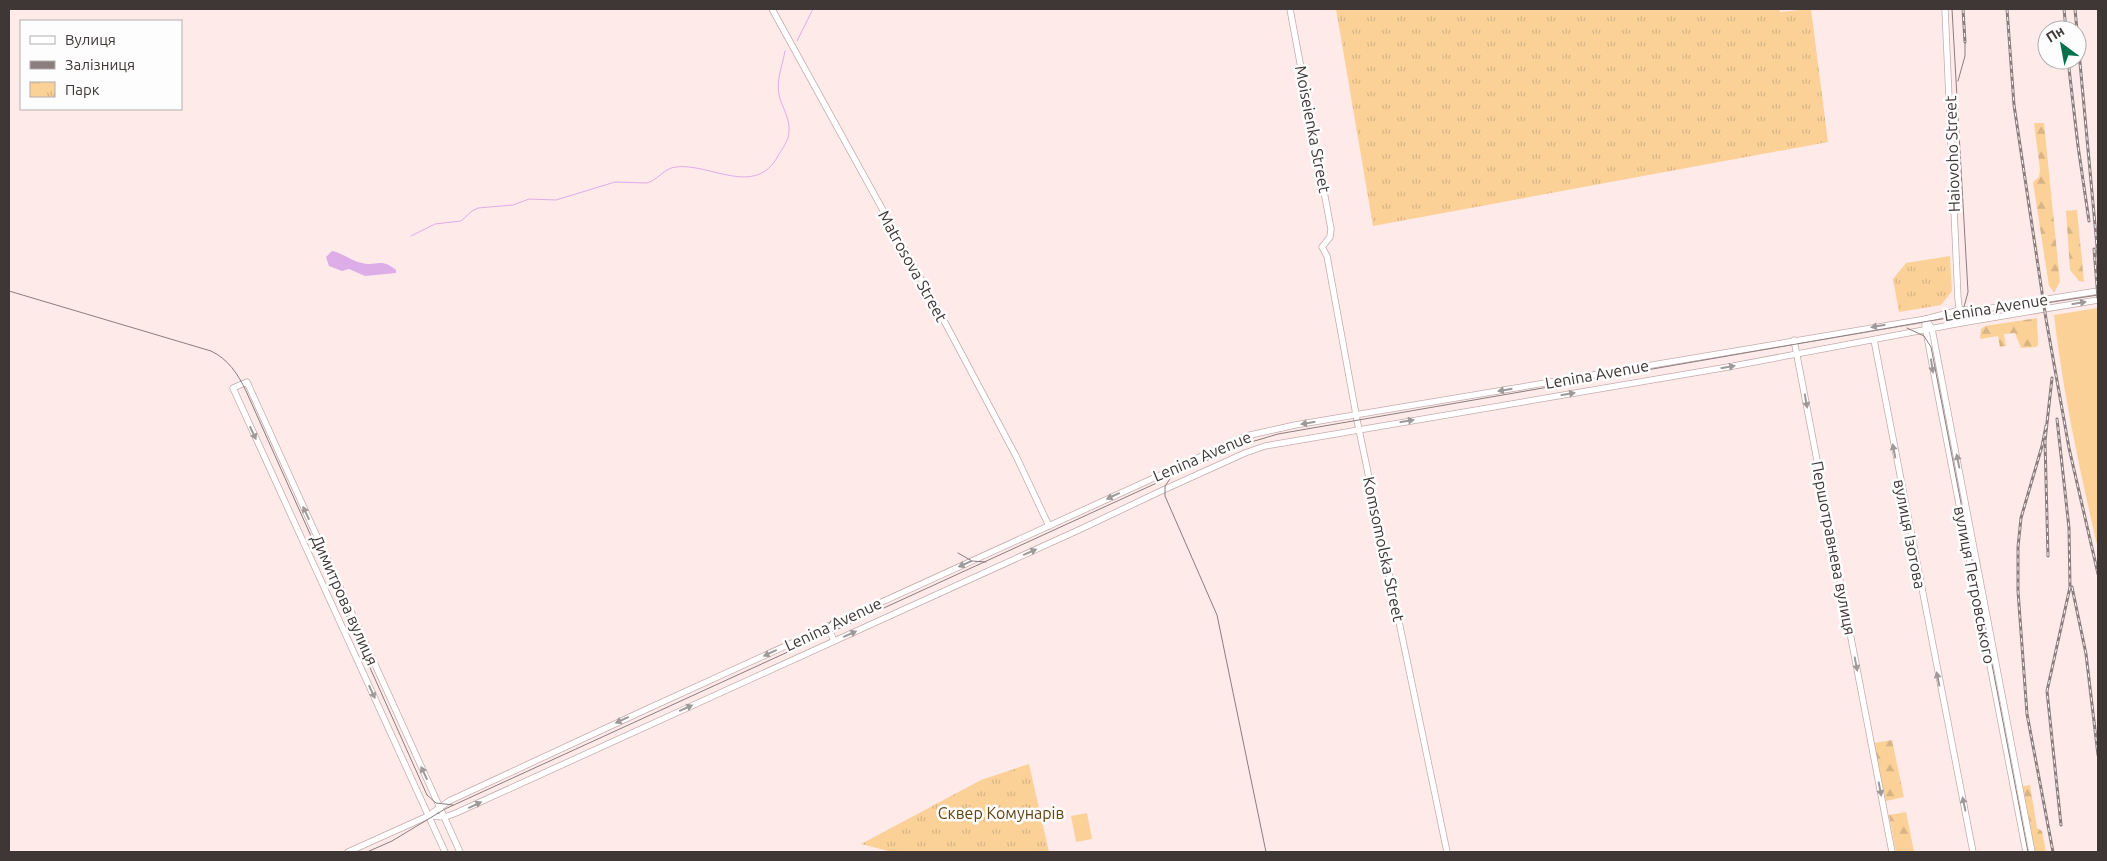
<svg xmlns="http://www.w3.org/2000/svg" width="2107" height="861" font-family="Ubuntu,sans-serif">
<defs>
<pattern id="forest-firs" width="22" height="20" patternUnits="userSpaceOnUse" patternTransform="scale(1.25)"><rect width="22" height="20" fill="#fbd198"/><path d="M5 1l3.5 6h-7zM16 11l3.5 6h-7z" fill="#d8b484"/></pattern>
<pattern id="park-tufts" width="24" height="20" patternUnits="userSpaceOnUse" patternTransform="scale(1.25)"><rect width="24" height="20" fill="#fbd198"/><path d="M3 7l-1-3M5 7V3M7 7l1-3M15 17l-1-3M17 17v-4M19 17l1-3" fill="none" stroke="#d8b484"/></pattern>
</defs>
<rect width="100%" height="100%" fill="#ffeaea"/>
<!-- grass -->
<g fill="#fbd198">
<path d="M2097,308L2098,333V549C2080,471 2063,394 2054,315Z"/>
<path d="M1087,813L1092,839L1076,842L1071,816Z"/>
</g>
<!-- forest -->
<g fill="url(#forest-firs)">
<path d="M2034,123H2044L2060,282L2054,292L2049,286L2033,182L2039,177L2040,170Z"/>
<path d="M2077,210L2084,282L2079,281L2070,270L2066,211Z"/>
<path d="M2037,318L2038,345L2036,347L2021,348L2015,333L2004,334L2006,346L2000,347L1998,336L1980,339L1981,329L1985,326Z"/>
<path d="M1892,740L1904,797L1886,801L1874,743Z"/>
<path d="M2030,785L2037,828L2042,831L2046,852H2037L2035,850L2023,786Z"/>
<path d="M1906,812L1914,852H1896L1889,815Z"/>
</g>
<!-- park -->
<g fill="url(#park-tufts)">
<path d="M1336,9H1779L1780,12L1811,9L1828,142L1373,226Z"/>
<path d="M1950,256L1952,291L1941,305L1899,312L1893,279L1906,263Z"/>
<path d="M1029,764L1049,852H892L861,844L981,780Z"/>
</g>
<!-- water -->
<path fill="#ddade8" d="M332,251C343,253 351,261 362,263C376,267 380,257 396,270V273L365,276L349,269L342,271L329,266L326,257Z"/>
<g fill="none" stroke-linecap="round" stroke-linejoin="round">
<!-- stream -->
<g stroke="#ddade8" stroke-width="1">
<path d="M797,41L813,9"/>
<path d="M411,236L435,224L461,221L472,211L478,208L513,205L529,199L556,200L615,182L647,183C658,180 664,168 676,167C711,163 755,198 778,156C782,149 789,140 789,132C790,120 784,110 780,99C775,82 782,68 785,51"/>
</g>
<defs>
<g id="secondary">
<path d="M772,9L949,330L1016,456L1049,526"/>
<path d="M1290,9L1331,229L1330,237L1322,247L1327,256L1357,420L1447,852"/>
<path d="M1945,9L1958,299L1961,323"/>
<path d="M1926,319L1932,329L2032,852"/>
<path d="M1926,319L1925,325L1934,374L2026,852"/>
<path d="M1794,340L1892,852"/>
<path d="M1874,340L1973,852"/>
<path d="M828,626L834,641"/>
<path d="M428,816L445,817L456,813L1083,528L1161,491L1245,453L1265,446L1728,367L1961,323L2098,300"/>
<path d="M348,852L428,816L449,801L645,710L1246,436L1295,425L1926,319L1960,310H1979L2098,291"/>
<path d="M445,852L233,388L247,382L460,852"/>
</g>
</defs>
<!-- secondary casing -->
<use href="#secondary" stroke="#c4acac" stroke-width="7"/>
<!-- secondary -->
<use href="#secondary" stroke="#fff" stroke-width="5.5"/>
<!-- tram -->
<g stroke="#8b7d7d" stroke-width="1">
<path d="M1952,9L1968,292L1964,307L1954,318"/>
<path d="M1958,81L1965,56V42"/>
<path d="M9,291L211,351C228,359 238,374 246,391L427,795L436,803L453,805"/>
<path d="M1907,328L1924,336L1931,347L2028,852"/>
<path d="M1172,476L1165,486V496L1217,615L1266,852"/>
<path d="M958,553L972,561L986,562"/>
<path d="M819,638L833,618"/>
<path d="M367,852L392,841L445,809L1161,481L1241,445L1278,434L1929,321L2098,295"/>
</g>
<defs>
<g id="rail">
<path d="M1963,9L1965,42"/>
<path d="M2007,9L2014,105L2046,319L2069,448L2098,574"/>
<path d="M2064,9L2066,30"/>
<path d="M2075,9L2098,257"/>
<path d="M2068,60L2078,146L2089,221"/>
<path d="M2094,249L2098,298"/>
<path d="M2057,419L2069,528L2070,587L2047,691L2061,825"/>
<path d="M2046,426L2042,446L2021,518L2018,547V591L2027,714L2053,852"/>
<path d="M2048,556L2045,441L2052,378"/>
<path d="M2072,587L2086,654L2098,755"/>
</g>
</defs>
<!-- rail casing -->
<use href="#rail" stroke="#8b7d7d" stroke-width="3"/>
<!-- rail -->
<use href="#rail" stroke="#fdfdfd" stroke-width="1" stroke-dasharray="4" stroke-linecap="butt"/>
</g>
<!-- one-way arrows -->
<defs><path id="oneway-solid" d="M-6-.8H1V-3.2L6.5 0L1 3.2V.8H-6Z" transform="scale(1.25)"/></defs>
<g fill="#9f9a9a">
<use href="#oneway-solid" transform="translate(2079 303) rotate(-9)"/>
<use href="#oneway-solid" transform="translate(1878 326) rotate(170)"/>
<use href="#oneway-solid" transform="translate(1932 366) rotate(81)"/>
<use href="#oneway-solid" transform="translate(1728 367) rotate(-10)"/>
<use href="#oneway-solid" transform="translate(1505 390) rotate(171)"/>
<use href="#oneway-solid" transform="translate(1568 394) rotate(-9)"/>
<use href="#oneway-solid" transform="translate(1806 401) rotate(80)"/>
<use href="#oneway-solid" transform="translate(1407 421) rotate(-9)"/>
<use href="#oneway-solid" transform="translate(1308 423) rotate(171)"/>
<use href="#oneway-solid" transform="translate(253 433) rotate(65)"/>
<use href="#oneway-solid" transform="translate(1894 451) rotate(-101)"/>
<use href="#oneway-solid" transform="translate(1958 461) rotate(-101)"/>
<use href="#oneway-solid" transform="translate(1113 496) rotate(155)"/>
<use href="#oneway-solid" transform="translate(306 513) rotate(-115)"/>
<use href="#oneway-solid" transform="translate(1030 552) rotate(-24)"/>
<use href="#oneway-solid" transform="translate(965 564) rotate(156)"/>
<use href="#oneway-solid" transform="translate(850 634) rotate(-24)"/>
<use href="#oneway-solid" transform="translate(770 653) rotate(155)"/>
<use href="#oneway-solid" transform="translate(1856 664) rotate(79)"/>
<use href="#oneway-solid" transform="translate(1938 679) rotate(-101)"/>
<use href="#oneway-solid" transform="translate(372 692) rotate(65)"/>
<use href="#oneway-solid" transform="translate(686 708) rotate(-24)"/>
<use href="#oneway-solid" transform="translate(622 720) rotate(155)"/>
<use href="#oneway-solid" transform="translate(424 773) rotate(-115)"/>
<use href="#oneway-solid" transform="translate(1880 789) rotate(79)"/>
<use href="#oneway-solid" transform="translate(1964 804) rotate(-102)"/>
<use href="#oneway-solid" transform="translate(475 805) rotate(-25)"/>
</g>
<g text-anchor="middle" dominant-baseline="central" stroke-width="5" stroke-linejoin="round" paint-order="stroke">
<!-- street labels -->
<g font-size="16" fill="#3f3636" stroke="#fdfdfd">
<text transform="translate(1313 129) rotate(79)">Moiseienka Street</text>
<text transform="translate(1952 154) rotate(-92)">Haiovoho Street</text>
<text transform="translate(913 266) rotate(61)">Matrosova Street</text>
<text transform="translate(1996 307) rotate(-9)">Lenina Avenue</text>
<text transform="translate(1597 374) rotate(-10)">Lenina Avenue</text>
<text transform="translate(1202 456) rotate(-23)">Lenina Avenue</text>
<text transform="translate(1910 534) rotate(79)">вулиця Ізотова</text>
<text transform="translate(1834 548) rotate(79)">Першотравнева вулиця</text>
<text transform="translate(1384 549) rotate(78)">Komsomolska Street</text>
<text transform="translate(1975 585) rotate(79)">вулиця Петровського</text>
<text transform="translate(345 600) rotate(66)">Димитрова вулиця</text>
<text transform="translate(833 624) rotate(-25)">Lenina Avenue</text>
</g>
<!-- park labels -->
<g font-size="16" fill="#624412" stroke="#fdfdfd">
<text x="1001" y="813">Сквер Комунарів</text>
</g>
</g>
<!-- border -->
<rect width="2107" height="861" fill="none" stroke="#3f3636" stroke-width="20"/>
<!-- legend -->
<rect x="20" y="20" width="162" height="90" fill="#fdfdfd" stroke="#b1adad"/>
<rect x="30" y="36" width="25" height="8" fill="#ffffff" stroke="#b1adad"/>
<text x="65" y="45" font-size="15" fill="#3f3636">Вулиця</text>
<rect x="30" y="61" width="25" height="8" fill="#8b7d7d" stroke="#b1adad"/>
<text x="65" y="70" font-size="15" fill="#3f3636">Залізниця</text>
<rect x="30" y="82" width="25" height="15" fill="url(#park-tufts)" stroke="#b1adad"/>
<text x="65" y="95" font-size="15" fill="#3f3636">Парк</text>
<!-- north arrow -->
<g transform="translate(2062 45) rotate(328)"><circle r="24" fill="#fdfdfd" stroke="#b1adad"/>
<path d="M0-4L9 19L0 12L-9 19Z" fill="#04734d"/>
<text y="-8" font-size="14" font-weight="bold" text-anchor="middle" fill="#3f3636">Пн</text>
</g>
</svg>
